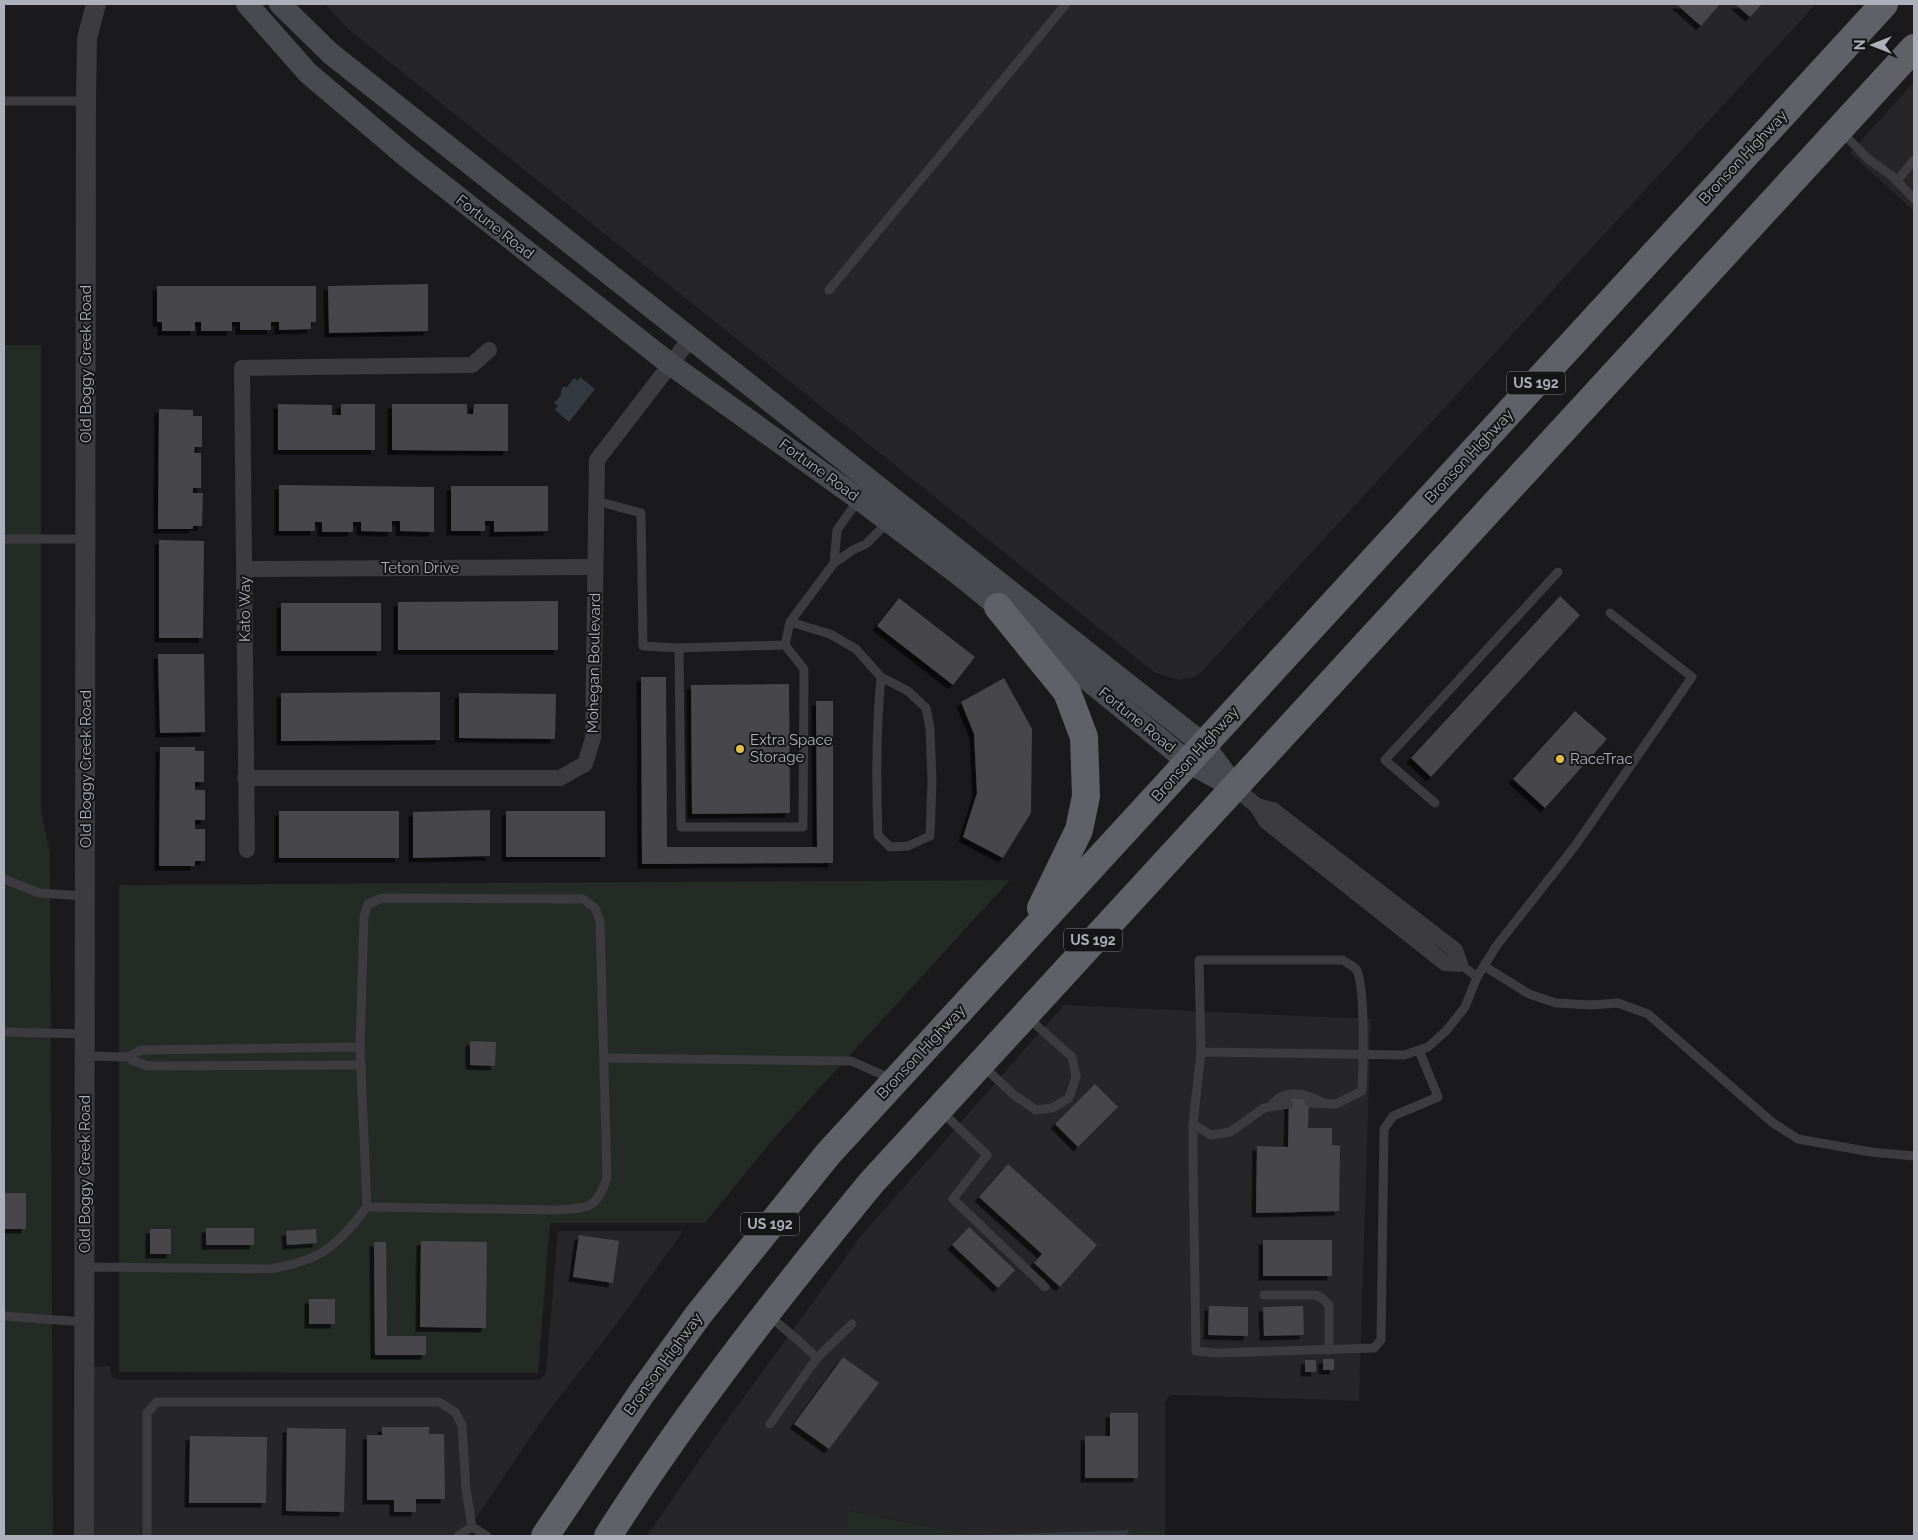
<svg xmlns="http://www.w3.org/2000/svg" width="1918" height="1540" font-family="Raleway,sans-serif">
<defs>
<filter id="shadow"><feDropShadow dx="-4.5" dy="4.5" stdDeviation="0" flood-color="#0009"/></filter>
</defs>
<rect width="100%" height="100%" fill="#1a191b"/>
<!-- built -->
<g fill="#262528">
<path d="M325,4H1816L1208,665L1197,676L1179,680L1154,672L348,29Z"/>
<path d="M1914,82V211L1850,153Z"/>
<path d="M1064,1005L1371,1019L1359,1401L1174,1395L1169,1396L1165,1403V1531L1129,1530L976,1535L849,1511L848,1536H647L720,1430L861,1236Z"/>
<path d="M558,1231H683L621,1318L542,1420L464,1536H94V1367L110,1366L112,1377L119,1380H540L546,1373Z"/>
</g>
<!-- green -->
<g fill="#242b25">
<path d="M4,345H41V812L50,853L53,1536H4Z"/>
<path d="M1010,880L775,1137L705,1223H550L538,1373L119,1372V885Z"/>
<path d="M848,1511L976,1535V1536H848Z"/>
<path d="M1129,1530L1165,1531V1536H1127Z"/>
</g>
<!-- water -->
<g fill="#323940">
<path d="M580,377L595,389L569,422L555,410L558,406L554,403L561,395V391L563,387H567L574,378L578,381Z"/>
<path d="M1129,1530L1127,1536L976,1535Z"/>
</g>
<!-- building -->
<g fill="#47464b" filter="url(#shadow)">
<path d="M1676,4H1720L1701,26Z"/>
<path d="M1735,4H1762L1750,17Z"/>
<path d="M428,284V331L329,333L328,286Z"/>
<path d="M157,286H316V322H311V329L279,330V322H271V330H240V322H232V331H201V322H195V331H162V322H157Z"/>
<path d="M278,404L332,405V415H341V404H375V450H278Z"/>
<path d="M392,404H467V414H473L474,404H508V451L392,450Z"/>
<path d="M159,409L193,410V416H202V447H195L194,453H201V488H193V493H203L202,526H193V529H158Z"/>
<path d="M279,485L434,487V532L400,531V521H392V532L361,531V522H353V532H322V522H315V531H279Z"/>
<path d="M451,486H548V531L494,532V521H485V531H451Z"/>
<path d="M159,540L204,541L203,638H159Z"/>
<path d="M1560,596L1580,615L1431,777L1411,758Z"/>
<path d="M899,598L975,657L953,685L877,626Z"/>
<path d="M558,601V650H398V602Z"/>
<rect x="281" y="603" width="100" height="48"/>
<path d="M158,654H204L205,732L160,733Z"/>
<path d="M641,677H666L667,847H817L816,701H833V863L642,864Z"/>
<path d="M1004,678L1032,729L1031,813L1003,858L963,837L977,793L974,734L961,702Z"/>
<path d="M789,684L790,813L692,814L691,685Z"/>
<path d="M440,692V740L281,741V693Z"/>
<path d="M459,693L556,694L555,739L459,738Z"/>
<path d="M1575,711L1607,739L1545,808L1513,779Z"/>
<path d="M160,747H195V751H204V782H195V790H205V820H195V829H205V861H195V866H159Z"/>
<path d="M490,810V856L413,858V812Z"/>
<rect x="279" y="811" width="120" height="47"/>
<rect x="506" y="811" width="99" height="46"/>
<path d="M470,1041L496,1042L495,1066L470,1065Z"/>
<path d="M1095,1084L1118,1107L1078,1147L1055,1124Z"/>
<path d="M1289,1098L1309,1099L1308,1128H1332V1145L1340,1146L1339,1211L1256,1213L1257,1146L1288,1147Z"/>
<path d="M1008,1164L1097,1245L1060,1287L1034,1263L1042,1254L979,1197Z"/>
<rect x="4" y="1193" width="22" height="36"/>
<path d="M969,1227L1015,1270L998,1288L952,1245Z"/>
<rect x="206" y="1228" width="48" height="17"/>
<rect x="150" y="1229" width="21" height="25"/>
<path d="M316,1229L317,1243L287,1245L286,1231Z"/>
<path d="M579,1235L619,1241L613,1283L573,1277Z"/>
<rect x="1263" y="1240" width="69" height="36"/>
<path d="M421,1241L487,1242L486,1328L420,1327Z"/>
<path d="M374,1242H386L387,1336H426V1355H375Z"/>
<rect x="309" y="1299" width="26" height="25"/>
<path d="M1209,1306L1248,1307V1336L1208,1335Z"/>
<path d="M1303,1306L1304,1335L1264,1336L1263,1307Z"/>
<path d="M843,1357L879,1383L829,1449L794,1424Z"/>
<rect x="1323" y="1359" width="11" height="11"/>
<rect x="1305" y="1360" width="11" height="12"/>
<path d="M1110,1413H1138V1478H1085V1436H1110Z"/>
<path d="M382,1427H429V1434H444L445,1499H416V1512H394V1500H367V1435H382Z"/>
<path d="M287,1428L346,1429L344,1512L286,1511Z"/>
<path d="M190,1436L267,1437L266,1503H189Z"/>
</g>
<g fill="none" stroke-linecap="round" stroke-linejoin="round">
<!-- service -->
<g stroke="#3b3b40" stroke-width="9">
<path d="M4,101H86"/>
<path d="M1841,131L1868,159L1891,175L1897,181L1914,160"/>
<path d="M1897,181L1914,199"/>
<path d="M829,290L1066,4"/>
<path d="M859,499L837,530L834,563L853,550L866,544L888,522"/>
<path d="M597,501L641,513L643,646L679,648L785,645L790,622L834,563"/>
<path d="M4,539H86"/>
<path d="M790,622L830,634L856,649L881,677C876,729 876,782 878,835L890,847L908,846L930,836L932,781L930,728L926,708L908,691L881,677"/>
<path d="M679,648L681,827H803L804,669L785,645"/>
<path d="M1435,803L1385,760L1558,572"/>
<path d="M4,879L39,893L85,896"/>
<path d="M1460,964L1477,977L1497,945L1575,846L1692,677L1610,613"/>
<path d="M1484,966L1529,994L1556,1003L1591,1005L1618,1003L1648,1014L1773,1123L1798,1139L1871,1152L1914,1156"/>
<path d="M4,1032L85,1034"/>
<path d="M1419,1050L1438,1097L1393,1116L1384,1129L1381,1340L1374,1348L1216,1353L1196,1351L1193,1161V1124L1201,1052L1404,1055L1428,1047L1446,1031L1465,1007L1477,977"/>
<path d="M1201,1052L1199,960H1343C1347,963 1353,966 1356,969C1366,984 1363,1070 1362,1091L1336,1104L1309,1103"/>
<path d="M85,1056L129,1057L141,1050L360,1047"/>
<path d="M129,1057L133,1061L148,1066L362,1065"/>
<path d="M604,1058L851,1061L892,1079"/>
<path d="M982,1065L1014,1095L1036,1110L1052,1108L1069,1098L1076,1077L1072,1057L1027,1017"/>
<path d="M1271,1106C1284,1088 1305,1093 1322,1102"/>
<path d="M940,1110L987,1155L953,1199L1045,1287"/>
<path d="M1193,1124L1211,1135L1230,1132L1264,1108L1289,1104"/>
<path d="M84,1267L269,1269C293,1265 318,1259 336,1242C348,1232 357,1219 367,1207L360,1047L364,916L368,904L382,898L583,899L595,908L600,921L607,1178C596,1210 589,1207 558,1210L367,1207"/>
<path d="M1264,1295H1316L1323,1299L1329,1305V1350"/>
<path d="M768,1315L799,1341L817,1358L770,1424"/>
<path d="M4,1316L84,1322"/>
<path d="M817,1358L852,1324"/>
<path d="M147,1536V1413L157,1402H439L455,1412L462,1425L466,1489L472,1527"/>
<path d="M458,1536L472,1527L487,1536"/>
</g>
<!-- minor -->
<g stroke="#3b3b40" stroke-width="16">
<path d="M245,569L595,567"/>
<path d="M245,778H560L585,764L593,738L597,460L690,339"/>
<path d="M1234,787L1257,806L1266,821L1445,963L1460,964L1455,950L1273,810L1257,806"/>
<path d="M247,850L242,368L472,365L489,350"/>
</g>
<!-- tertiary -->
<path stroke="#3b3b40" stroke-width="20" d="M84,1536L86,101L87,39L96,4"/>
<!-- secondary -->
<g stroke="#494a50" stroke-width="22">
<path d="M247,4L308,73L407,157L670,364L859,499L962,577L1188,762L1234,787"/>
<path d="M280,4L330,53L1203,744L1232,783"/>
</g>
<!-- trunk -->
<g stroke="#5f6068" stroke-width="28">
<path d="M998,607L1067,692L1084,737L1086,796L1079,830L1041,908"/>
<path d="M545,1536L641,1394L699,1314L828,1154L1884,4"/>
<path d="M608,1536C687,1412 778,1296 872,1182L1914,48"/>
</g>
</g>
<!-- markers -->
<g fill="#e2bf4b" stroke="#151416" stroke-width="2">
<circle cx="740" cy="749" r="5"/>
<circle cx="1560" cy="759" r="5"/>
</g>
<g text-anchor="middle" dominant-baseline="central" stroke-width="4" stroke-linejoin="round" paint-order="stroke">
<!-- shield labels -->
<g fill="#151416" stroke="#7f8189" stroke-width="1">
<rect x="1507" y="371.5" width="58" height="23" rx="4"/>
<rect x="1064" y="928.5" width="58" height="23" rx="4"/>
<rect x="741" y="1212.5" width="58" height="23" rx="4"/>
</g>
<g font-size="14" font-weight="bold" fill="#adb0ba">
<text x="1536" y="383">US 192</text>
<text x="1093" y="940">US 192</text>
<text x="770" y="1224">US 192</text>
</g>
<!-- street labels -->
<g font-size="15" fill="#adb0ba" stroke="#151416">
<text transform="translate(1743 157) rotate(-47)">Bronson Highway</text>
<text transform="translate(495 227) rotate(38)">Fortune Road</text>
<text transform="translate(86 364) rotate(-90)">Old Boggy Creek Road</text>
<text transform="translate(1469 456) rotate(-47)">Bronson Highway</text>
<text transform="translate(819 470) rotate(36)">Fortune Road</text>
<text x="420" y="568">Teton Drive</text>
<text transform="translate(245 609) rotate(-90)">Kato Way</text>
<text transform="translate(594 663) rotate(-89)">Mohegan Boulevard</text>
<text transform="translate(1137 720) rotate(39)">Fortune Road</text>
<text transform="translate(1195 754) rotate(-48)">Bronson Highway</text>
<text transform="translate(86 769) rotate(-90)">Old Boggy Creek Road</text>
<text transform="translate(921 1052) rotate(-47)">Bronson Highway</text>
<text transform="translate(85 1174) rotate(-90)">Old Boggy Creek Road</text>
<text transform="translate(663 1364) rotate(-54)">Bronson Highway</text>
</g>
<!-- poi labels -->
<g font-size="15" fill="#adb0ba" stroke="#151416" text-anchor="start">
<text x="750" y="740">Extra Space<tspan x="750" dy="17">Storage</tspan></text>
<text x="1570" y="759">RaceTrac</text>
</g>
</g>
<!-- border -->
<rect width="1918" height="1540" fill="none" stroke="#adb0ba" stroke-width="10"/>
<!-- north arrow -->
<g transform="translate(1873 45) rotate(270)" stroke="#151416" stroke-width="4" paint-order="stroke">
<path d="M0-4L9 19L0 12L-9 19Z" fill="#adb0ba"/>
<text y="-8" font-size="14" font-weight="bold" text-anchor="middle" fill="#adb0ba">N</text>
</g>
</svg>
